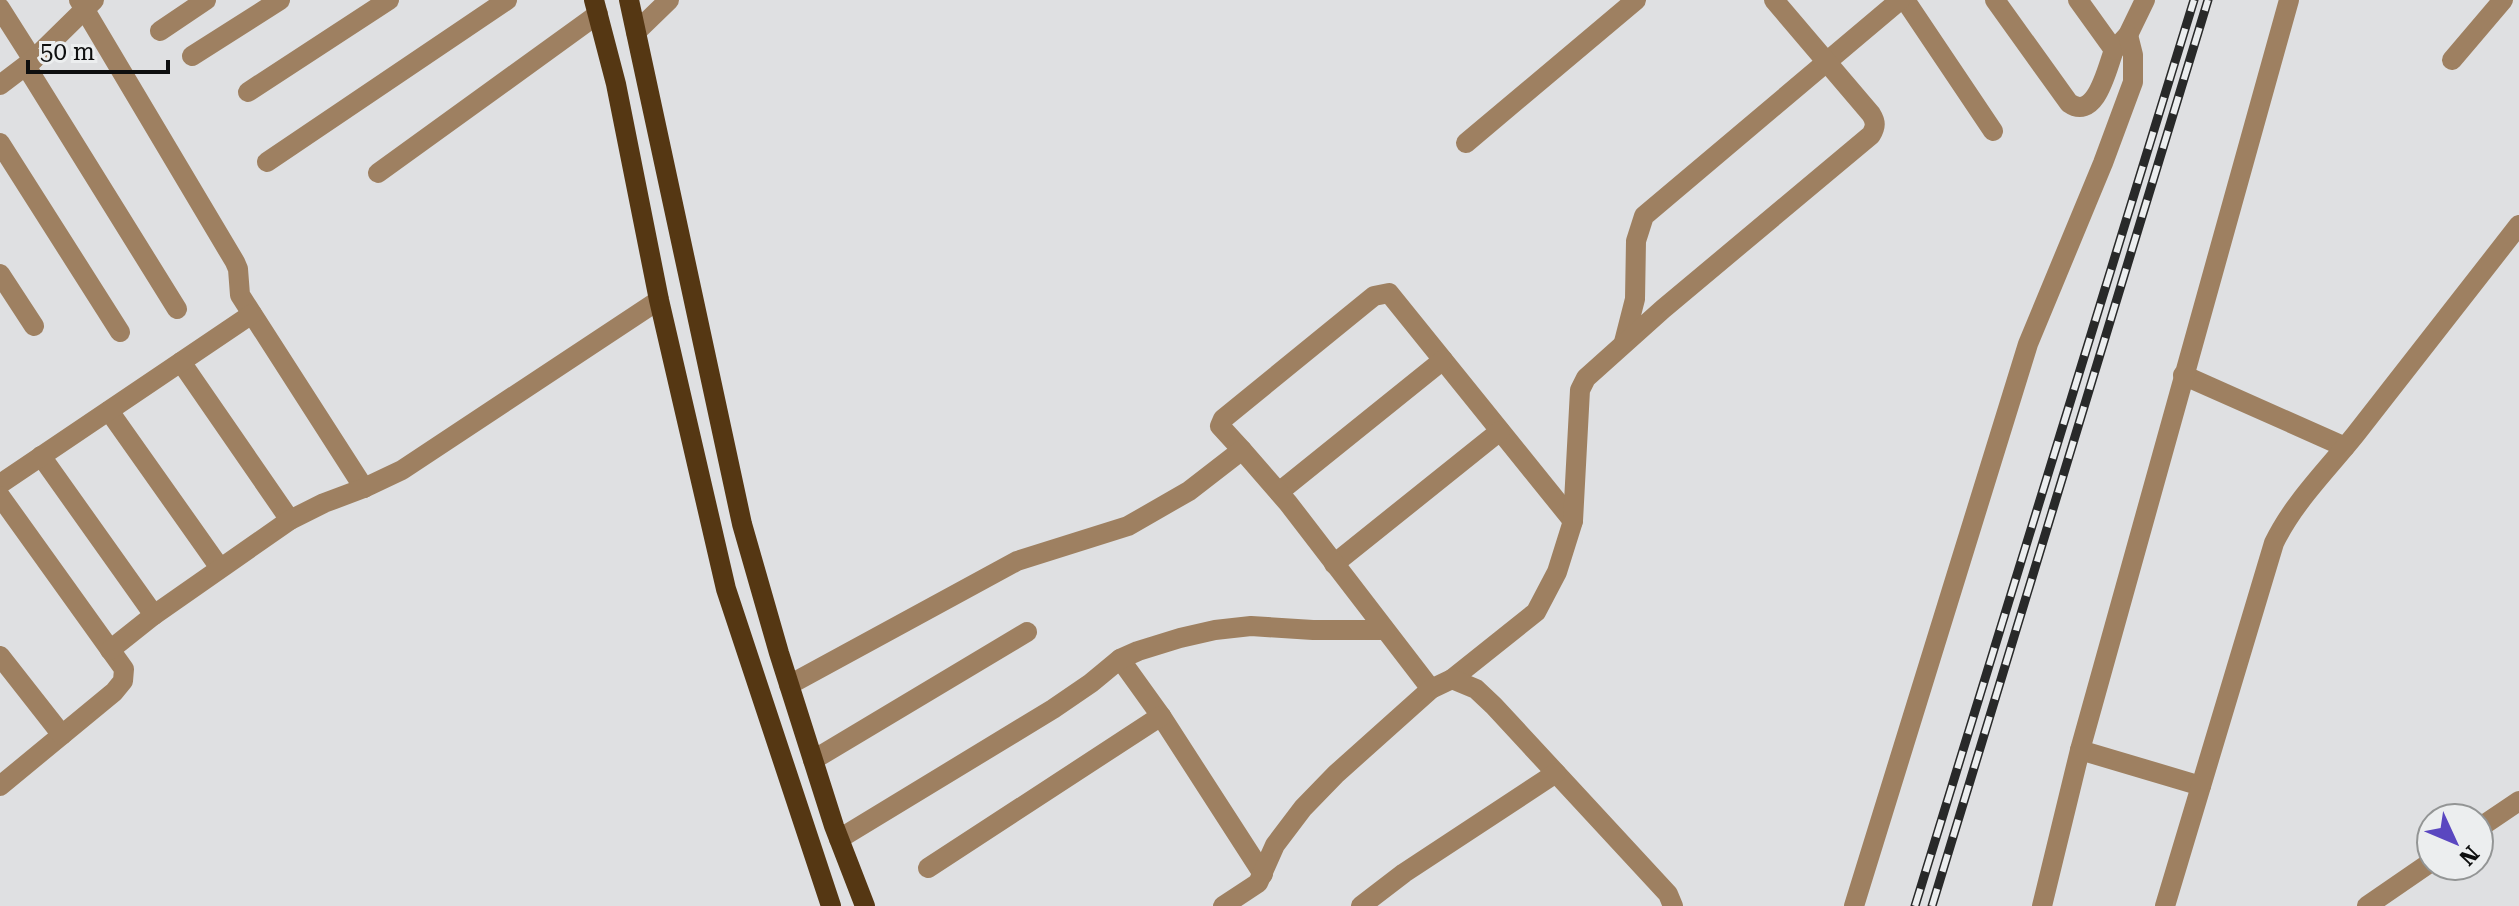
<svg xmlns="http://www.w3.org/2000/svg" width="2519" height="906" font-family="'Roboto Serif',serif">
<rect width="100%" height="100%" fill="#dfe0e2"/>
<g fill="none" stroke-linecap="round" stroke-linejoin="round">
<!-- minor -->
<g stroke="#9e8061" stroke-width="20">
<path d="M79,0L235,262L238,269L240,295L364,488"/>
<path d="M1905,0L1993,131"/>
<path d="M1995,0L2069,103C2096,122 2107,68 2114,50"/>
<path d="M2078,0L2114,50L2128,35L2145,0"/>
<path d="M0,8L33,60"/>
<path d="M160,31L206,0"/>
<path d="M636,32L669,0"/>
<path d="M192,56L280,0"/>
<path d="M2452,60L2503,0"/>
<path d="M26,66L177,309"/>
<path d="M0,85L33,60L94,0"/>
<path d="M248,92L389,0"/>
<path d="M0,143L120,332"/>
<path d="M1466,143L1636,0"/>
<path d="M267,162L507,0"/>
<path d="M378,173L598,14"/>
<path d="M0,274L34,326"/>
<path d="M1624,342L1635,299L1636,241L1644,216L1900,0"/>
<path d="M181,362L290,520"/>
<path d="M2183,375L2345,447"/>
<path d="M109,411L220,568"/>
<path d="M1242,450L1220,426L1223,419L1374,296L1389,293L1573,521"/>
<path d="M41,456L154,615"/>
<path d="M0,484L252,314"/>
<path d="M1279,492L1443,360"/>
<path d="M0,496L124,669L123,681L114,692L0,786"/>
<path d="M1334,564L1500,431"/>
<path d="M110,650L154,615L290,520L324,503L364,488L402,470L659,300"/>
<path d="M0,656L62,735"/>
<path d="M1120,659L1161,716L1263,874"/>
<path d="M1452,679L1536,612L1557,572L1573,521L1580,390L1586,378L1663,309L1871,135C1876,126 1876,122 1871,114L1774,0"/>
<path d="M789,685L1017,561L1128,526L1189,491L1242,450L1288,503L1431,689"/>
<path d="M2080,750L2201,786"/>
<path d="M813,760L1027,632"/>
<path d="M2479,828L2519,801"/>
<path d="M839,839L1053,709L1091,683L1120,659L1138,651L1180,638L1215,630L1251,626L1313,630H1385"/>
<path d="M928,868L1161,716"/>
<path d="M1223,906L1258,883L1275,845L1303,808L1336,774L1431,689L1452,679L1476,689L1494,706L1668,894L1673,906"/>
<path d="M1361,906L1404,873L1556,773"/>
<path d="M1854,906L2028,344L2103,163L2133,82V55L2128,35"/>
<path d="M2042,906L2080,750L2289,0"/>
<path d="M2165,906L2274,543C2294,502 2326,471 2355,435C2409,365 2464,295 2519,225"/>
<path d="M2367,906L2431,862"/>
</g>
<!-- major -->
<g stroke="#553713" stroke-width="20">
<path d="M594,0L616,84L659,300L726,589L831,906"/>
<path d="M629,0L742,524L779,653L834,826L865,906"/>
</g>
<defs>
<g id="rail">
<path d="M1915,906L2194,0"/>
<path d="M1932,906L2208,0"/>
</g>
</defs>
<!-- rail casing -->
<use href="#rail" stroke="#282929" stroke-width="9"/>
<!-- rail -->
<use href="#rail" stroke="#eceeef" stroke-width="6" stroke-dasharray="18" stroke-linecap="butt"/>
</g>
<!-- north arrow -->
<g transform="translate(2455 842) rotate(134)"><circle r="38" fill="#eceeef" stroke="#939595" stroke-width="2"/>
<path d="M0-6L14 30L0 20L-14 30Z" fill="#5a47c0"/>
<text y="-12" font-size="22" font-weight="bold" text-anchor="middle" fill="#0e0f0f">N</text>
</g>
<!-- scale -->
<path d="M28 60v12h140v-12" fill="none" stroke="#0e0f0f" stroke-width="4"/>
<text x="40" y="60" font-size="24" fill="#0e0f0f" stroke="#eceeef" stroke-width="6" paint-order="stroke">50 m</text>
</svg>
